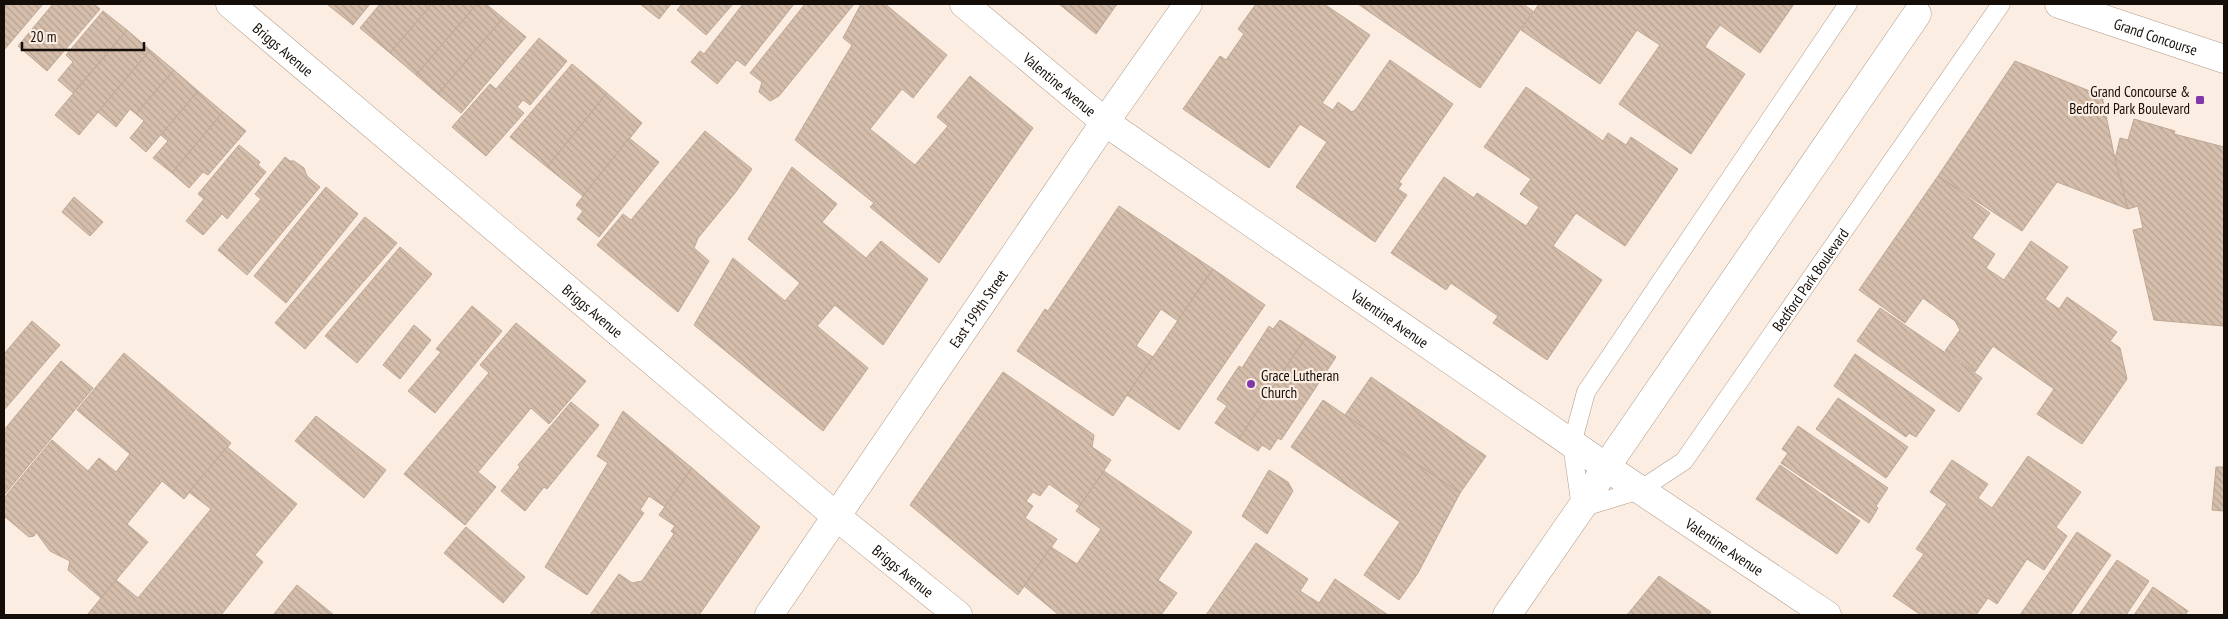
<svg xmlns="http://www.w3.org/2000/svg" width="2228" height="619" font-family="'PT Sans Narrow',sans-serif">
<defs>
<pattern id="building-back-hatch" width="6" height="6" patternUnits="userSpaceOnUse" patternTransform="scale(1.25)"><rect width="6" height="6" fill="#d5beab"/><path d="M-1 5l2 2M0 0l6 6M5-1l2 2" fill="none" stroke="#b6a292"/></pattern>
</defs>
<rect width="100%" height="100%" fill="#fbede1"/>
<!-- building -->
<g fill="url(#building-back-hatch)" stroke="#bea795">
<path d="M4,4H43L4,50Z"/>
<path d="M53,4H94L100,9L47,71L18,46Z"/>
<path d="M327,4H370L353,25Z"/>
<path d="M380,4H432L390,53L360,28Z"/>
<path d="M432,4H477L416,75L390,53Z"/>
<path d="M477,4H486L503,18L438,94L416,75Z"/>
<path d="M640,4H671L659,19Z"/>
<path d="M682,4H733L706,35L677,10Z"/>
<path d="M743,4H794L745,66L737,60L717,84L691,62L700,51L704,54Z"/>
<path d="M805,4H854L779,96L770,101L759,92L762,82L750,73Z"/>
<path d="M861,4H885L947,55L913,98L902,89L870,129L915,165L948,126L937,117L970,76L1033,128L939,263L870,207L874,203L795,140L852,45L843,38Z"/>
<path d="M1059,4H1117L1096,34Z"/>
<path d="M1256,4H1324L1370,35L1322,103L1333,110L1338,102L1352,112L1356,109L1390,60L1453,104L1399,182L1402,184L1398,189L1407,195L1375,242L1296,187L1327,142L1300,124L1269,168L1183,109L1220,56L1226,60L1244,34L1238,29Z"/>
<path d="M1358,4H1523L1533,11L1480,88Z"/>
<path d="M1539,4H1794L1760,53L1720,25L1709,40L1705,47L1745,74L1691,154L1619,104L1660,45L1637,30L1600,84L1521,30Z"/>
<path d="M103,11L127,30L73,93L58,80L73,62L66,55Z"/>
<path d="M503,18L526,37L461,113L438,94Z"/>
<path d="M127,30L150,50L79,135L55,115Z"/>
<path d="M539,38L567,61L530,105L523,100L517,107L524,113L486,156L452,127L490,84L496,89Z"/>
<path d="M150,50L174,70L136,114L130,109L116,127L98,112Z"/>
<path d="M2015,61L2102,96L2115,159L2128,209L2057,182L2022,231L1938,176Z"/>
<path d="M572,64L607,93L547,167L510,137Z"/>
<path d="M174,70L198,91L146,152L130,138L144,121L136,114Z"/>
<path d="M1526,87L1603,141L1608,133L1626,145L1631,137L1678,169L1625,246L1576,213L1553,246L1602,280L1547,360L1493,323L1498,316L1451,283L1446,290L1391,253L1444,177L1474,198L1477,193L1526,226L1539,207L1520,194L1531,179L1484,147Z"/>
<path d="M198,91L223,112L172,173L153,158L168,141L161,135Z"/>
<path d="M607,93L642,123L583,196L547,167Z"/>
<path d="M223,112L246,131L208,175L203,172L189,188L172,173Z"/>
<path d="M2134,119L2175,131L2174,134L2224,147V326L2154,320L2133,230L2143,228L2138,206L2128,209L2115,159L2120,138L2128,140Z"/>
<path d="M705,131L752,169L735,193L698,238L694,248L709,261L678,312L597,245L623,214L631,220Z"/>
<path d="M629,138L659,162L599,237L577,219L583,211L576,205Z"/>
<path d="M239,145L260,162L258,165L266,172L227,219L222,214L203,235L186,221L204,199L198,194Z"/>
<path d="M285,157L290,161H294L304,168L307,176L320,187L247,275L218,250L261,199L255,194Z"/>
<path d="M792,167L837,204L822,222L866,258L881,241L928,279L883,345L835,305L817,326L868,368L823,431L694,325L733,258L785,301L800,283L748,239Z"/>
<path d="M1938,176L1990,213L1972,238L1995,254L1986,268L2004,280L2031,241L2068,267L2045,299L2059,309L2067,297L2117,332L2110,341L2120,348L2127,379L2082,444L2037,414L2054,389L1993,346L1975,372L1945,351L1960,330L1955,321L1927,301L1923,298L1905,323L1859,290Z"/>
<path d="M326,187L358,214L286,303L254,276Z"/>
<path d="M74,197L103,222L90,236L62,212Z"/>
<path d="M1119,206L1213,269L1178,321L1161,309L1136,346L1153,357L1113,416L1017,351L1045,309L1048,311Z"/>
<path d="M365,217L397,243L305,349L275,323Z"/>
<path d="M400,247L432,274L357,363L325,336Z"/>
<path d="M1213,269L1265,305L1179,430L1127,395Z"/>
<path d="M472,306L502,331L435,413L408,391L441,352L436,349Z"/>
<path d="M1880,308L1982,378L1959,412L1857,341Z"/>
<path d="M1280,320L1306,337L1239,439L1215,423L1227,406L1217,399L1239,366L1242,368L1269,326L1273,329Z"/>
<path d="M32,321L60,345L4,410V354Z"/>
<path d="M516,323L586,381L549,424L531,408L478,472L496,487L465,525L404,474L489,373L480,365Z"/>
<path d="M414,325L431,340L400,379L383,365Z"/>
<path d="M1306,337L1336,357L1281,440L1278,438L1270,450L1262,445L1258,451L1239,439Z"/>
<path d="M124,353L231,443L184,499L162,481L127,524L148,542L101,598L68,570L70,561L50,551L36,532L34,536L29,537L4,516V498L52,440L88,471L99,458L116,472L130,454L77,410Z"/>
<path d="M1855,354L1935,410L1916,437L1909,433L1906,437L1834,386Z"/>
<path d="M61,361L93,388L5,494L4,430Z"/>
<path d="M1003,372L1094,435L1092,447L1111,460L1080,506L1049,484L1040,496L1033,492L1026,501L1033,506L1025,518L1057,539L1018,595L910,505Z"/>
<path d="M1371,377L1486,456L1460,493L1345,415Z"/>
<path d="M1838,398L1908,447L1886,478L1816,429Z"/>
<path d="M1323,400L1460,493L1418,573L1399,600L1364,575L1400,522L1291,447Z"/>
<path d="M571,402L599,425L547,489L544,487L525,511L501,491L520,467L518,465Z"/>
<path d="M623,411L692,468L665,507L649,496L640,510L644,513L587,595L545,567L608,463L597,456Z"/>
<path d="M316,416L386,470L364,498L295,441Z"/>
<path d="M1798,426L1888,488L1876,506L1878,508L1869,523L1781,463L1788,453L1782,449Z"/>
<path d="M227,447L297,504L255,555L263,562L221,615H87L116,580L138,598L211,509L189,492Z"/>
<path d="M2028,456L2081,492L2056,527L2067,536L2044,570L2027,559L1997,604L1988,598L1976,615H1921L1893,596L1924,554L1916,549L1947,504L1930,492L1952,460L1988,484L1978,498L1992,508Z"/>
<path d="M1780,465L1860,521L1837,554L1756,499Z"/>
<path d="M2216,467H2224V511L2212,510Z"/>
<path d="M692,468L760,527L699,615H590L619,574L632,583L642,581L674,534L671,531L675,526L659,515Z"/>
<path d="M1269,470L1288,482L1293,491L1267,534L1242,516Z"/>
<path d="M1104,471L1192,532L1158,580L1177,593L1161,615H1059L1024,586L1051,547L1077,564L1101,529L1076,511Z"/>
<path d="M466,527L525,577L503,603L444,553Z"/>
<path d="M2077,532L2111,555L2070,615H2020Z"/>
<path d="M1256,543L1308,579L1300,591L1319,603L1335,579L1388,615H1206Z"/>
<path d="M2117,560L2149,581L2126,615H2079Z"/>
<path d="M1659,576L1711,612L1709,615H1627Z"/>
<path d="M297,585L334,615H273Z"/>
<path d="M2153,587L2188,611L2185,615H2134Z"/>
</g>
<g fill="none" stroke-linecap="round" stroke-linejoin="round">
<defs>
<g id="service">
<path id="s1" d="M1848,4L1586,392L1572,444L1581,508L1640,490L1684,461L2001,4"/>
</g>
<g id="minor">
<path id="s2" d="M230,4L837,517L958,615"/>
<path id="s3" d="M964,4L1105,122L1606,467L1827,615"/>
<path id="s4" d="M769,615L1105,122L1188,4"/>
</g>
<g id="tertiary">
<path id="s5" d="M2059,4L2224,59"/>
</g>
<path id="secondary" d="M1507,615L1581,508L1606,467L1917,14"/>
</defs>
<!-- service casing -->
<use href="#service" stroke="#b19b89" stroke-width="19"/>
<!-- minor casing -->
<use href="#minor" stroke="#b19b89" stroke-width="29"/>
<!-- tertiary casing -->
<use href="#tertiary" stroke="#b19b89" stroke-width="29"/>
<!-- secondary casing -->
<use href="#secondary" stroke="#b19b89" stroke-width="29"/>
<!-- service -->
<use href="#service" stroke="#fff" stroke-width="18"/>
<!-- minor -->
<use href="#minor" stroke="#fff" stroke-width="28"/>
<!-- tertiary -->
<use href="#tertiary" stroke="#fff" stroke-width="28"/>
<!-- secondary -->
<use href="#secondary" stroke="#fff" stroke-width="28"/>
</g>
<!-- markers -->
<g fill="#8037a9" stroke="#fbede1" stroke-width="2">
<rect x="2195" y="95" width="10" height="10" rx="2.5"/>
<circle cx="1251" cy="384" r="5"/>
</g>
<g text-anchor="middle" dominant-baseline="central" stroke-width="4.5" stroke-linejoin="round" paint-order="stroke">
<!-- street labels -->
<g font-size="15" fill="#150d07" stroke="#fbede1">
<text stroke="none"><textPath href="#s5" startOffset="102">Grand Concourse</textPath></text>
<text stroke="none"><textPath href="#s2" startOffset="70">Briggs Avenue</textPath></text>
<text stroke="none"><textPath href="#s3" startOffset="125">Valentine Avenue</textPath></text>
<text stroke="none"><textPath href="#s1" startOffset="922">Bedford Park Boulevard</textPath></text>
<text stroke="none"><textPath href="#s4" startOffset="371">East 199th Street</textPath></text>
<text stroke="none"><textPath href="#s2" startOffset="475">Briggs Avenue</textPath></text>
<text stroke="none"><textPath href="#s3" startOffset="530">Valentine Avenue</textPath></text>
<text stroke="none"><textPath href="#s3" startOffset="935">Valentine Avenue</textPath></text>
<text stroke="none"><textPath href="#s2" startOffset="880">Briggs Avenue</textPath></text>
</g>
<!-- poi labels -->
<g font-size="15" fill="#150d07" stroke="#fbede1" text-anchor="end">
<text x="2190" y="91">Grand Concourse &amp;<tspan x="2190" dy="17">Bedford Park Boulevard</tspan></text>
<text x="1261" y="375" text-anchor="start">Grace Lutheran<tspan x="1261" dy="17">Church</tspan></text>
</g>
</g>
<!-- border -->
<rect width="2228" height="619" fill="none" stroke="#150d07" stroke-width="10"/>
<!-- scale -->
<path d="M22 42v8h122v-8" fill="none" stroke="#150d07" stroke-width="2.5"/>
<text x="30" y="42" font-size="15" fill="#150d07" stroke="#fbede1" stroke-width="4" paint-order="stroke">20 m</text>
</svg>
